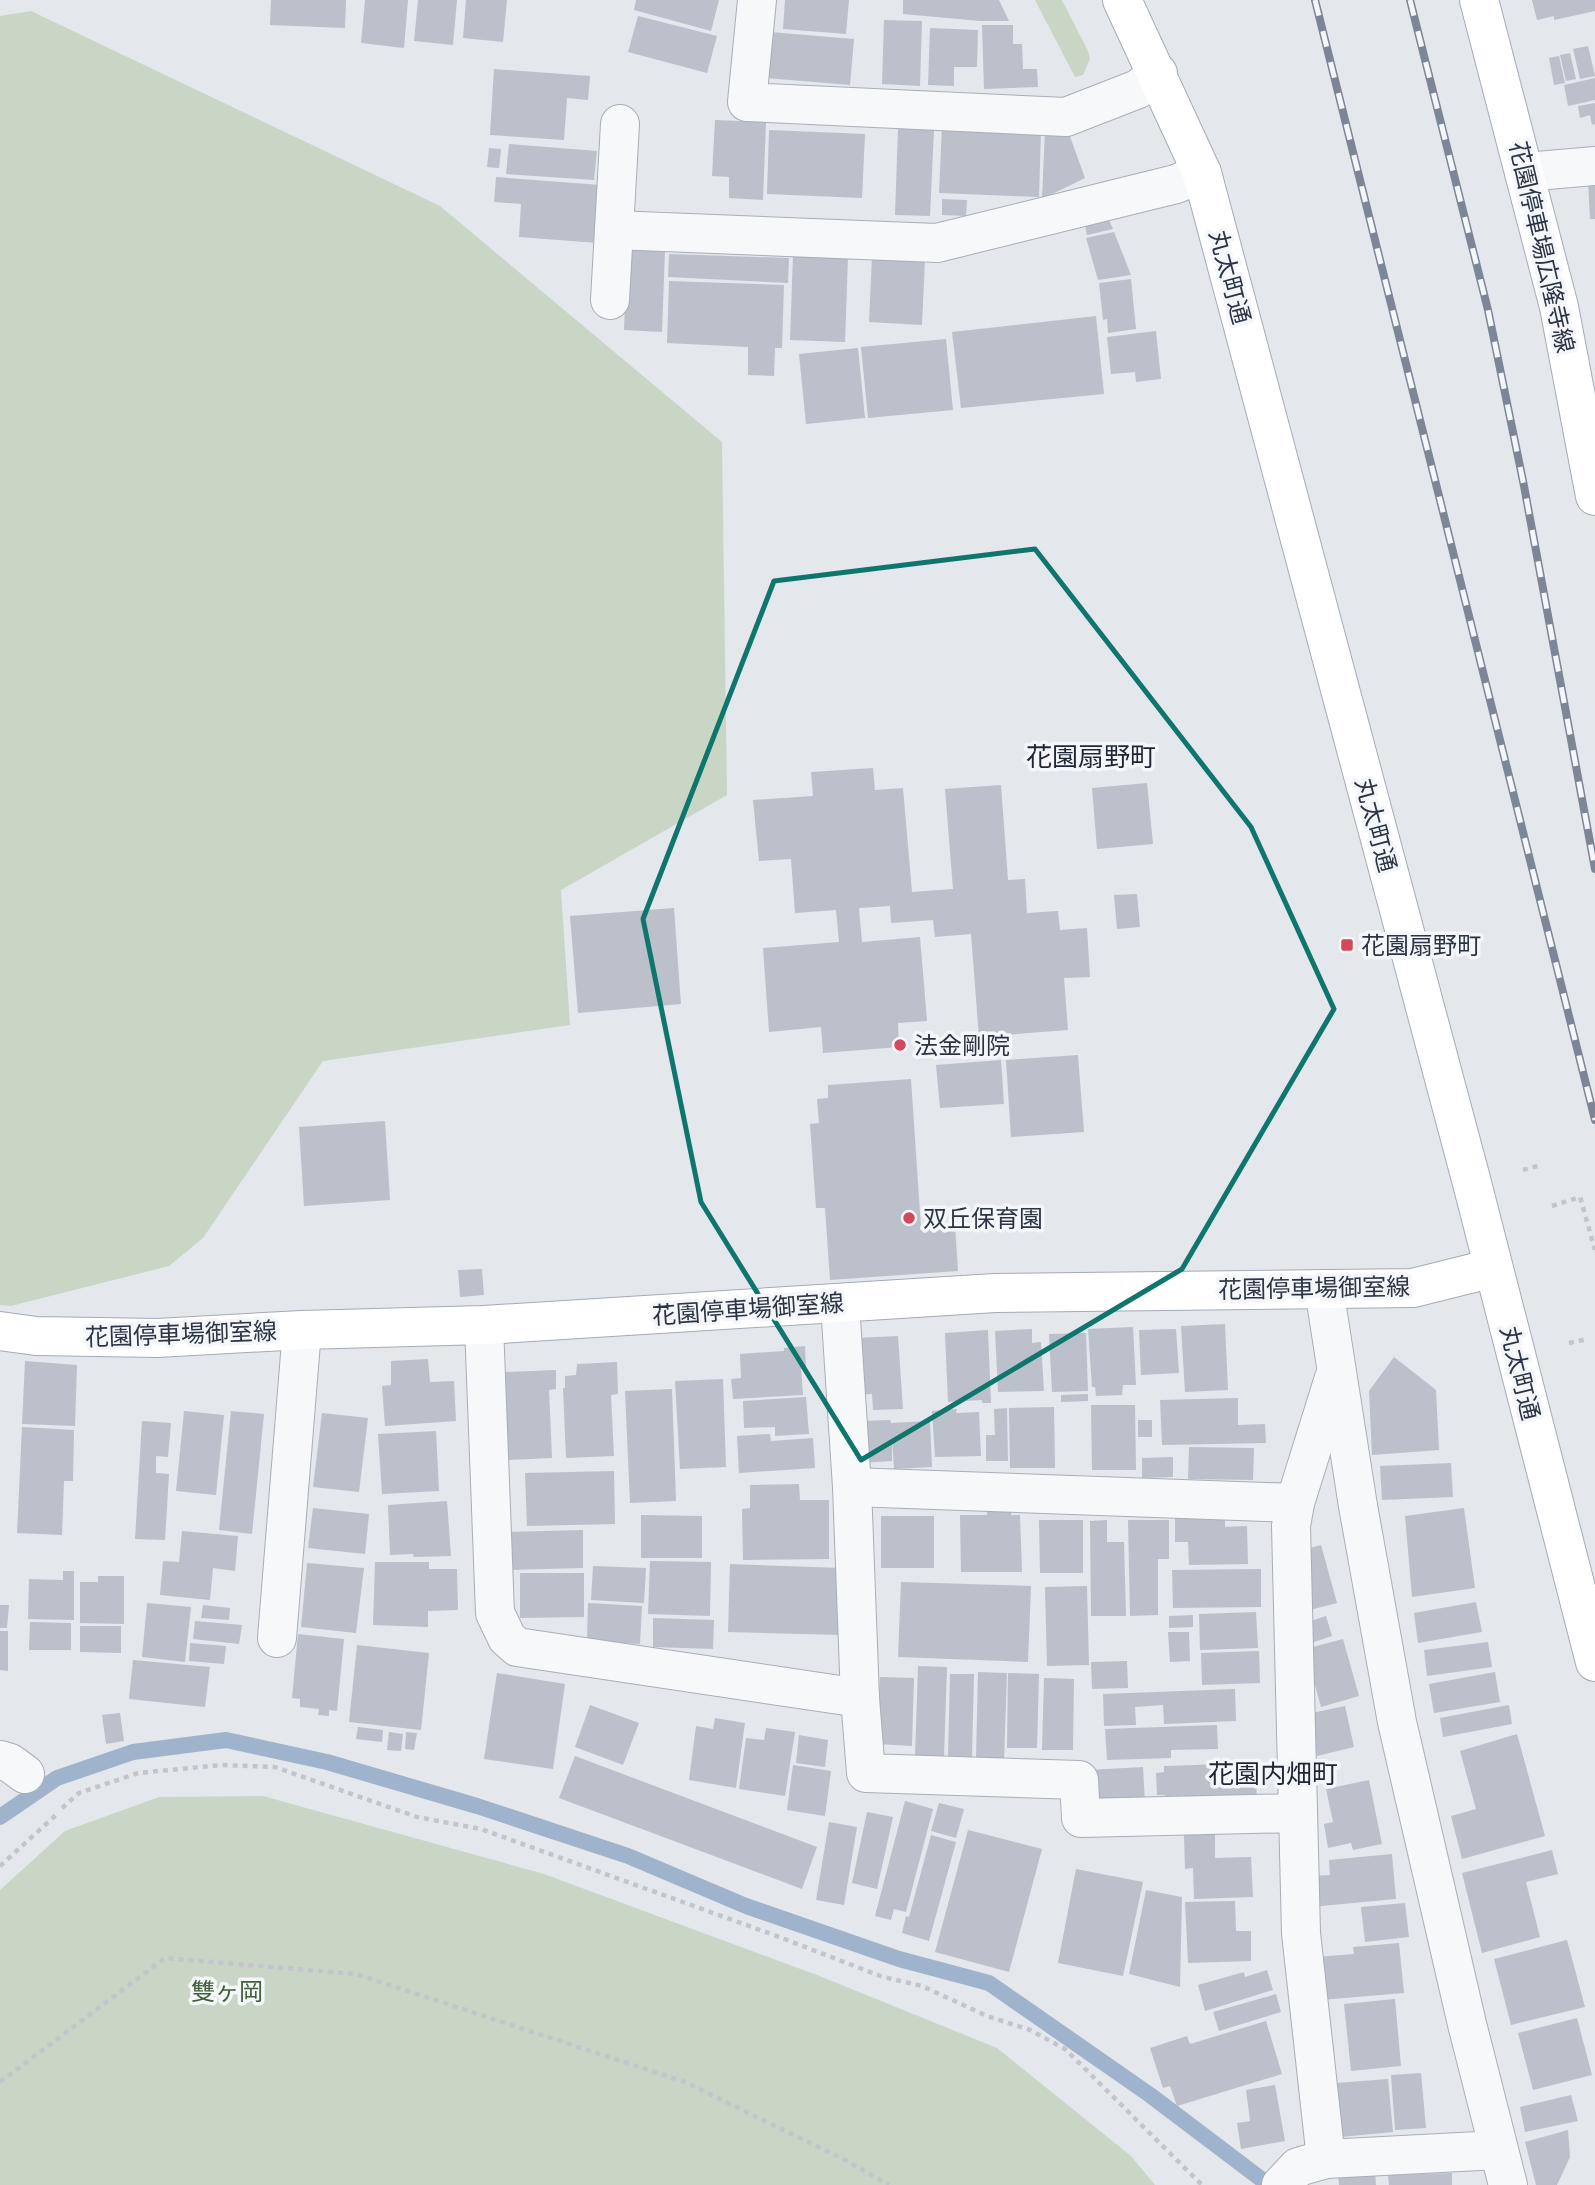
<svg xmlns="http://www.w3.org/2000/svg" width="1595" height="2185" font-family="Ubuntu,'Noto Sans JP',sans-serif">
<rect width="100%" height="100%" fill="#e4e7ec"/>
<!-- green -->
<g fill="#c9d6c5">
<path d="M1035,0H1062L1088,51L1090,59L1083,75L1075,77Z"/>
<path d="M31,11L440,206L722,442L727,795L561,890L570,1025L323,1061L203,1238L169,1266L11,1306L0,1305V16Z"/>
<path d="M263,1796L544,1874L817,1975L997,2048L1131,2156L1155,2185H0V1890L65,1831L159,1797Z"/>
</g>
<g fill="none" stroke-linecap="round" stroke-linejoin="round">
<!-- stream -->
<path stroke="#9fb4cc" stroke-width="16" d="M0,1817L57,1778L133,1752L226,1740L327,1762L477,1806L628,1856L746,1906L899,1959L989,1983L1150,2095L1269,2185"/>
</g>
<!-- building -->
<g fill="#bbc0ca">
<path d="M271,0H346L345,28L270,25Z"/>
<path d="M365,0H408L404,48L361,43Z"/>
<path d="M418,0H457L453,45L414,41Z"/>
<path d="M466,0H507L503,42L463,38Z"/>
<path d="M636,0H719L711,31L634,10Z"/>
<path d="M785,0H849L846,34L783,29Z"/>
<path d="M903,0H999L1009,21H980L903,14Z"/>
<path d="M1532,0H1595V11L1554,20V16L1537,20Z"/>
<path d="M638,16L717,36L707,73L628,52Z"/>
<path d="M884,20L922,21L920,86L882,84Z"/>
<path d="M982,25H1013V44H1022L1023,69H1037L1038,87L984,89Z"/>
<path d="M930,28L978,30L977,67H954V86L928,85Z"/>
<path d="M770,32L854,39L850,85L766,78Z"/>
<path d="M1588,46L1595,76L1580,79L1573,49Z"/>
<path d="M1570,53L1576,79L1566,81L1560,55Z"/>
<path d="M1559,56L1565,83L1554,85L1549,58Z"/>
<path d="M494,69L590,76L588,100L567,98L564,140L490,135Z"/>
<path d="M1595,78V100L1568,106L1564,85Z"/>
<path d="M1595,103V124L1592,125L1590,115L1580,118L1578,106Z"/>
<path d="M715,120L766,122L763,200L729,198V177L712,176Z"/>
<path d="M942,126L1041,130L1039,197L939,193Z"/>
<path d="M898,129L934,130L930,216L895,215Z"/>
<path d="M1045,129L1068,131L1085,178L1042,199Z"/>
<path d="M769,130L865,134L862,198L767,194Z"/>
<path d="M509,144L597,151L594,180L506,174Z"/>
<path d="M489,148L501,149L499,168L487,167Z"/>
<path d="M496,177L601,185L597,243L519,237L521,204L494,202Z"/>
<path d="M1588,181H1595V219H1590Z"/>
<path d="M942,199L967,200L966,216L942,215Z"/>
<path d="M1104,209L1113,229L1087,235L1083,215Z"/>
<path d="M1114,232L1131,275L1098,280L1086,238Z"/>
<path d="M627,249L665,250L662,332L624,330Z"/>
<path d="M669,254L789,258L788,283L668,277Z"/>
<path d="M793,255L848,257L845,342L790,340Z"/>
<path d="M872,257L925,259L922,325L869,322Z"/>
<path d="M1131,279L1136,329L1108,333L1107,319L1103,320L1099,283Z"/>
<path d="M669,281L784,285L782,348H775L774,376L748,375V347L667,343Z"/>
<path d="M1096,316L1104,394L961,408L952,332Z"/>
<path d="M1156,331L1161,379L1136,382L1135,372L1111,374L1107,337Z"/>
<path d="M946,339L953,410L868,418L861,347Z"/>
<path d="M858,348L865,418L806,424L799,354Z"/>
<path d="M873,768L875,790L903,788L912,892L953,889L945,789L1001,785L1008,880L1025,879L1027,913L1058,911L1060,930L1087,928L1090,977L1064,978L1068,1030L979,1037L971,934L935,937L933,920L891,923L890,906L859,908L862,942L920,937L927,1021L898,1023L899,1047L823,1053L821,1027L769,1032L763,948L839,942L836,910L795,913L791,859L759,861L753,800L813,796L811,772Z"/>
<path d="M1147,783L1153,844L1097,849L1092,788Z"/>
<path d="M1137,894L1140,927L1117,929L1114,895Z"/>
<path d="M674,908L681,1004L578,1013L570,916Z"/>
<path d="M1078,1055L1084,1132L1011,1137L1006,1060Z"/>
<path d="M1001,1060L1004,1104L940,1108L936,1065Z"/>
<path d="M911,1079L921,1228L955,1226L958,1271L830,1280L825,1208H816L810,1124L819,1123L817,1099L828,1098V1085Z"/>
<path d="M385,1121L390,1200L304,1206L299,1127Z"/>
<path d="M482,1269L484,1295L460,1297L458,1270Z"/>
<path d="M1225,1324L1228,1390L1185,1392L1181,1326Z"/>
<path d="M1133,1327L1136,1385H1123L1122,1395L1096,1396L1095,1387H1092L1088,1329Z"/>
<path d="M1032,1329V1343L1041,1342L1044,1391L998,1392L995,1331Z"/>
<path d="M1176,1329L1179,1373L1141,1375L1139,1330Z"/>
<path d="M988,1330L991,1403H982V1400L948,1402L945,1333Z"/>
<path d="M1086,1333L1088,1391L1052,1392L1049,1334Z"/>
<path d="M898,1336L903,1409L873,1410L872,1394L859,1395L856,1338Z"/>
<path d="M805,1346L806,1368H801L803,1395L733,1399L731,1379L741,1378L740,1354L784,1351V1348Z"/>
<path d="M1394,1357L1436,1390L1439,1450L1372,1455L1369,1391Z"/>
<path d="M428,1359L430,1382L454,1381L456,1421L385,1426L382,1386L391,1385V1361Z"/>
<path d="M25,1361L77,1365L75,1426L22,1424Z"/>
<path d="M617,1362L618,1394L611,1395L614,1456L566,1458L563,1388H565V1376L576,1375L577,1364Z"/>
<path d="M556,1370V1389L549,1390L552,1458L506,1460L505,1372Z"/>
<path d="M723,1379L726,1467L680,1469L675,1381Z"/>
<path d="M672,1389L676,1501L630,1503L625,1391Z"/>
<path d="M1088,1394V1401L1061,1402V1395Z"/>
<path d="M806,1397L809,1434L775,1436V1427L744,1428L743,1401Z"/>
<path d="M1238,1398V1425L1265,1424L1266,1443L1162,1445L1160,1400Z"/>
<path d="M1091,1405H1135L1136,1470H1092Z"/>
<path d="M1054,1407L1055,1468H1010L1009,1408Z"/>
<path d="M1007,1408L1008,1461H986V1435H995L994,1409Z"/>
<path d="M957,1409L956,1413L979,1412L981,1456L935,1457L932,1411Z"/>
<path d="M184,1411L224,1415L216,1495L176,1491Z"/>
<path d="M231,1411L264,1414L252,1534L219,1530Z"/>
<path d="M322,1413L368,1418L359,1492L313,1487Z"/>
<path d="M890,1420L891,1423L930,1421L932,1467L894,1469L892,1438V1461L861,1463L859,1421Z"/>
<rect x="1138" y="1420" width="14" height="17"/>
<path d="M142,1421L171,1423L168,1457L156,1456V1473L169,1474L165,1540L135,1539Z"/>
<path d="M22,1427L74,1430L73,1481H64L62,1535L17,1533Z"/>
<path d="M436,1431L439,1491L382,1494L378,1434Z"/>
<path d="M770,1434L771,1441L813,1438L815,1468L739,1473L737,1436Z"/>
<path d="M1189,1447L1254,1448L1253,1480L1188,1479Z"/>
<path d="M1173,1457V1477L1142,1478V1458Z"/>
<path d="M1451,1463L1453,1497L1382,1500L1380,1466Z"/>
<path d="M614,1471L615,1524L527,1526L525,1473Z"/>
<path d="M799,1484L800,1500H829V1559L743,1560L742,1509L750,1508V1485Z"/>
<path d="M447,1501L451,1556L414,1557L413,1554L390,1555L388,1505Z"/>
<path d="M987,1507H1012L1011,1515H1020L1022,1572H961L960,1515H987Z"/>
<path d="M313,1508L369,1514L365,1554L308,1548Z"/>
<path d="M1464,1508L1475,1588L1412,1597L1405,1516Z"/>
<path d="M1225,1511V1527L1247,1526L1248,1564L1189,1565L1188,1542H1175V1512Z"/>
<path d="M641,1515L702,1516V1558H641Z"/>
<rect x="881" y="1516" width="53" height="52"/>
<path d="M1039,1520H1083V1573H1040Z"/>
<path d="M1107,1520V1542H1124L1126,1616H1091L1090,1521Z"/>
<path d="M1128,1520H1169V1559H1158V1615L1130,1616Z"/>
<path d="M583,1530V1568L508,1570L507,1532Z"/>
<path d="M182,1531L238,1536L235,1571L213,1568L210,1600L160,1595L163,1561L179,1562Z"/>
<path d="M1321,1545L1337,1603L1306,1611L1303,1550Z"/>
<path d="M650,1561L711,1562L710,1616L648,1614Z"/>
<path d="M375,1562H429V1569H457L458,1610L428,1611V1627L373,1625Z"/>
<path d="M307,1563L364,1568L356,1633L301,1627Z"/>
<path d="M730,1564L842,1568L840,1635L728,1632Z"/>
<path d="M593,1566L646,1568L644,1603L591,1600Z"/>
<path d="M1261,1569V1607L1173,1608L1172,1570Z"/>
<path d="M63,1571H74V1620L28,1619L29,1579L63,1580Z"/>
<path d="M520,1573H584V1617L520,1618Z"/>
<path d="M98,1576H124V1624L80,1623V1582H98Z"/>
<path d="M901,1582L1031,1586L1028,1662L898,1657Z"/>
<path d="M1087,1586L1089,1665L1047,1666L1045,1587Z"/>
<path d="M1476,1602L1482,1632L1418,1643L1414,1613Z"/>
<path d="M147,1603L191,1607L185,1662L142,1657Z"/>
<path d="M588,1603L642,1606L640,1644L587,1641Z"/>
<path d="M0,1605H9L7,1628H0Z"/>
<path d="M203,1605L230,1608L229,1620L201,1618Z"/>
<path d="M1256,1612L1258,1648L1200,1650L1199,1614Z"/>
<path d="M1193,1615V1627L1169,1628V1616Z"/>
<path d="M1326,1616L1332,1636L1305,1645L1299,1625Z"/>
<path d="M653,1618L714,1620L713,1649L653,1647Z"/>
<path d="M195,1621L242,1625L239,1644L193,1639Z"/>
<path d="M30,1622L71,1623V1650H29Z"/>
<path d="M80,1626H121V1653L80,1652Z"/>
<path d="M0,1631H8V1671L0,1670Z"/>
<path d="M1168,1632H1189L1190,1661L1170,1662Z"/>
<path d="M298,1634L344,1639L337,1711L329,1710V1716L318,1715L319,1709L300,1707V1699L292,1698Z"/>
<path d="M1343,1639L1359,1696L1321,1707L1305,1649Z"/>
<path d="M1488,1642L1492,1667L1427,1676L1424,1650Z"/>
<path d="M190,1643L226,1646L224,1664L189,1661Z"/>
<path d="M357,1645L429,1653L421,1730L349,1722Z"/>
<path d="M1259,1651L1260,1683L1202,1685L1201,1653Z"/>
<path d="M133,1660L210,1667L205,1707L129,1699Z"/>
<path d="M1127,1661L1128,1688L1092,1689L1091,1662Z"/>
<path d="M918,1666L947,1667L944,1757L915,1756Z"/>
<path d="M978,1672L1007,1673L1004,1761L976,1759Z"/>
<path d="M1495,1672L1500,1702L1434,1713L1429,1684Z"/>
<path d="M497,1673L565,1684L553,1769L484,1759Z"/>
<path d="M1008,1673L1039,1674L1037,1748H1007Z"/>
<path d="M950,1674H974L972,1757L948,1756Z"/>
<path d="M880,1677L914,1678L912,1746L877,1744Z"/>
<path d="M1044,1678L1074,1679L1073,1750H1042Z"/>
<path d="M1235,1689L1236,1721L1164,1724L1163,1705L1135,1707L1136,1725L1104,1726L1103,1694Z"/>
<path d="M590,1705L639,1723L623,1765L575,1747Z"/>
<path d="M1509,1705L1512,1724L1443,1737L1440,1718Z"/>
<path d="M1345,1706L1354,1747L1317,1756L1307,1714Z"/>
<path d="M120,1713L124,1741L106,1744L102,1715Z"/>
<path d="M715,1718L745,1723L736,1788L689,1780L696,1726L713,1729Z"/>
<path d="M1217,1725L1218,1749L1171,1750V1758L1107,1760L1105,1729Z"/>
<path d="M358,1727L383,1730L382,1742L356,1739Z"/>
<path d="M766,1728L795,1732L785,1796L739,1789L746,1738L764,1740Z"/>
<path d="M389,1732L403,1734L401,1751L387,1750Z"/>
<path d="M406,1732L417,1733L414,1750L405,1749Z"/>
<path d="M1517,1734L1545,1836L1462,1859L1451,1816L1476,1809L1460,1751Z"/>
<path d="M799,1735L828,1740L825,1767L796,1763Z"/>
<path d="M575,1756L817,1847L802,1889L559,1798Z"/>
<path d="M1255,1763L1257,1800L1166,1804L1165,1795H1157L1156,1773L1164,1772V1766Z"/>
<path d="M793,1765L831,1771L825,1816L787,1810Z"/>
<path d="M1143,1767L1145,1804L1090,1806L1089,1770Z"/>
<path d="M1369,1780L1382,1844L1353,1850L1351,1843L1328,1848L1324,1824L1333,1822L1326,1789Z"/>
<path d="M905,1801L933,1809L906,1912L894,1909L891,1920L875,1916Z"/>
<path d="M939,1803L964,1809L956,1838L931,1831Z"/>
<path d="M867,1812L893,1817L877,1889L852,1883Z"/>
<path d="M829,1822L857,1827L844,1905L816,1900Z"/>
<path d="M968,1830L1042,1849L1009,1972L935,1952Z"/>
<path d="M1215,1834V1858L1251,1857L1253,1897L1194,1899L1193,1868L1185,1869L1184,1835Z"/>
<path d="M931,1835L956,1842L929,1941L902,1933L906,1916L909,1917Z"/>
<path d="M1552,1850L1558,1874L1526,1882L1540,1937L1482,1953L1462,1873Z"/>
<path d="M1392,1854L1396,1899L1310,1907L1307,1876L1330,1875L1329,1860Z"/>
<path d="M1076,1869L1143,1882L1123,1976L1058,1963Z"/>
<path d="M1146,1890L1182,1897L1180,1987L1129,1974Z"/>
<path d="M1235,1901L1236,1931H1251V1961L1188,1963L1185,1902Z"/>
<path d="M1405,1903L1409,1937L1365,1942L1361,1907Z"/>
<path d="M1567,1940L1585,2007L1511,2025L1494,1959Z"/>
<path d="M1399,1943L1404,1993L1320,2000L1316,1957L1354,1954L1353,1947Z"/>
<path d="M1267,1970L1273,1990L1205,2011L1198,1985L1244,1972L1245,1977Z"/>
<path d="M1276,1994L1281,2012L1219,2031L1213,2012Z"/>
<path d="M1395,1999L1401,2066L1351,2071L1344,2004Z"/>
<path d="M1577,2018L1592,2075L1533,2090L1518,2033Z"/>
<path d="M1266,2021L1282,2074L1177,2106L1170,2086L1163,2088L1150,2048L1187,2036L1190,2044Z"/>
<path d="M1421,2073L1426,2128L1395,2130L1391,2075Z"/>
<path d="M1388,2079L1393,2132L1341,2137L1336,2083Z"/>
<path d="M1275,2085L1285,2141L1241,2149L1237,2123L1250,2121L1246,2090Z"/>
<path d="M1571,2095L1578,2121L1525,2132L1520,2107Z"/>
<path d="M1568,2130L1570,2157L1557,2185H1536L1525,2142Z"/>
<path d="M1375,2169L1376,2185H1339L1338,2170Z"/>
<path d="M1452,2173V2185H1389L1388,2175Z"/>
</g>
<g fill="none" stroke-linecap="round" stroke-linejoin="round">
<defs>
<g id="minor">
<path d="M757,0L747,102L1066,117L1138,89L1158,73"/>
<path d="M1524,172L1595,166"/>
<path d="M614,230L937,243L1176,184L1202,173"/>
<path d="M610,300L620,124"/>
<path d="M1324,1289L1358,1506L1397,1722L1467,2024L1508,2185"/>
<path d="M484,1325L495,1613L507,1638L517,1647L860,1698L852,1487L840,1304"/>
<path d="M852,1487L1295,1503"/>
<path d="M277,1638L302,1330"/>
<path d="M860,1698L866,1773L1079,1780L1081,1818L1298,1813"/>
<path d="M0,1760L10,1763L25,1774"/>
<path d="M1326,2159L1301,1933L1291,1526L1295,1503L1334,1378"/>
<path d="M1281,2185L1298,2167L1326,2159L1498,2150"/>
</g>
<g id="major">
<path d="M1122,0L1202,173L1472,1183L1595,1662"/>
<path d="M1479,0L1559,307L1595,496"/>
<path d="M0,1331L36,1336L157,1338L302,1330L484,1325L995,1293L1413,1288L1493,1268"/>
</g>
</defs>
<!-- minor casing -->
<use href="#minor" stroke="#a9aeb7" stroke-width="40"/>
<!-- major casing -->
<use href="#major" stroke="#a3abb8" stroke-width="40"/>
<!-- path -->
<g stroke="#c2c5cb" stroke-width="4.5" stroke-dasharray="5 5" stroke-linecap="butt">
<path d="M1523,1170L1541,1165"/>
<path d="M1552,1206L1580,1197L1595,1250"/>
<path d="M1569,1343L1587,1339"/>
<path d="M62,1808L79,1793L138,1773L222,1765L275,1767L417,1817L481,1829L774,1935L883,1977L922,1986L987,2016L1030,2030L1065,2049L1202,2185"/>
<path d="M0,1866L56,1815"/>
<path d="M0,2082L165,1958L356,1974L685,2082L849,2162L889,2185"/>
</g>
<!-- minor -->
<use href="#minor" stroke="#f7f8fa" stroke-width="38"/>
<!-- major -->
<use href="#major" stroke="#fff" stroke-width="38"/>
<defs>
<g id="rail">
<path d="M1315,0L1595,1120"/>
<path d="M1410,0L1488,310L1524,486L1595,869"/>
</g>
</defs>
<!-- rail casing -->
<use href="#rail" stroke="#7d8696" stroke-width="8"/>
<!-- rail -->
<use href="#rail" stroke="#f4f6f9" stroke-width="5" stroke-dasharray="16" stroke-linecap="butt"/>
</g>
<!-- marked area -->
<path fill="none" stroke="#0f766e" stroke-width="5" stroke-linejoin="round" d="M1035,549L1251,827L1334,1009L1182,1269L861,1460L701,1202L643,919L774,581Z"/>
<!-- markers -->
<g fill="#d1495b" stroke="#f4f6f9" stroke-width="2.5">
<rect x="1340" y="938" width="14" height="14" rx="3.5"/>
<circle cx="900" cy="1045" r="7"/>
<circle cx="909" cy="1218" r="7"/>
</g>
<g text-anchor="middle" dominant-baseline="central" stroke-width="7" stroke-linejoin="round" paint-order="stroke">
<!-- street labels -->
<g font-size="24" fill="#2b3445" stroke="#f4f6f9">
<text transform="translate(1542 247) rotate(77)">花園停車場広隆寺線</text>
<text transform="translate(1230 277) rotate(75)">丸太町通</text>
<text transform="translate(1376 825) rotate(75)">丸太町通</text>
<text transform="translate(1314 1288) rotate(-1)">花園停車場御室線</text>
<text transform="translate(748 1309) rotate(-4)">花園停車場御室線</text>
<text transform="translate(181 1334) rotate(-2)">花園停車場御室線</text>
<text transform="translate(1520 1373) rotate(76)">丸太町通</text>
</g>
<!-- poi labels -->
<g font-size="24" fill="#2b3445" stroke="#f4f6f9" text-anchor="start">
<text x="1361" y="945">花園扇野町</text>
<text x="914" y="1045">法金剛院</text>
<text x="923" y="1218">双丘保育園</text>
</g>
<!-- park labels -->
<g font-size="24" fill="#3f6138" stroke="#f4f6f9">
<text x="227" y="1991">雙ヶ岡</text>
</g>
<!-- neighbourhood labels -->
<g font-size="26" fill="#1d2536" stroke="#f4f6f9">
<text x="1091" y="756">花園扇野町</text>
<text x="1273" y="1773">花園内畑町</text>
</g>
</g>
</svg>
